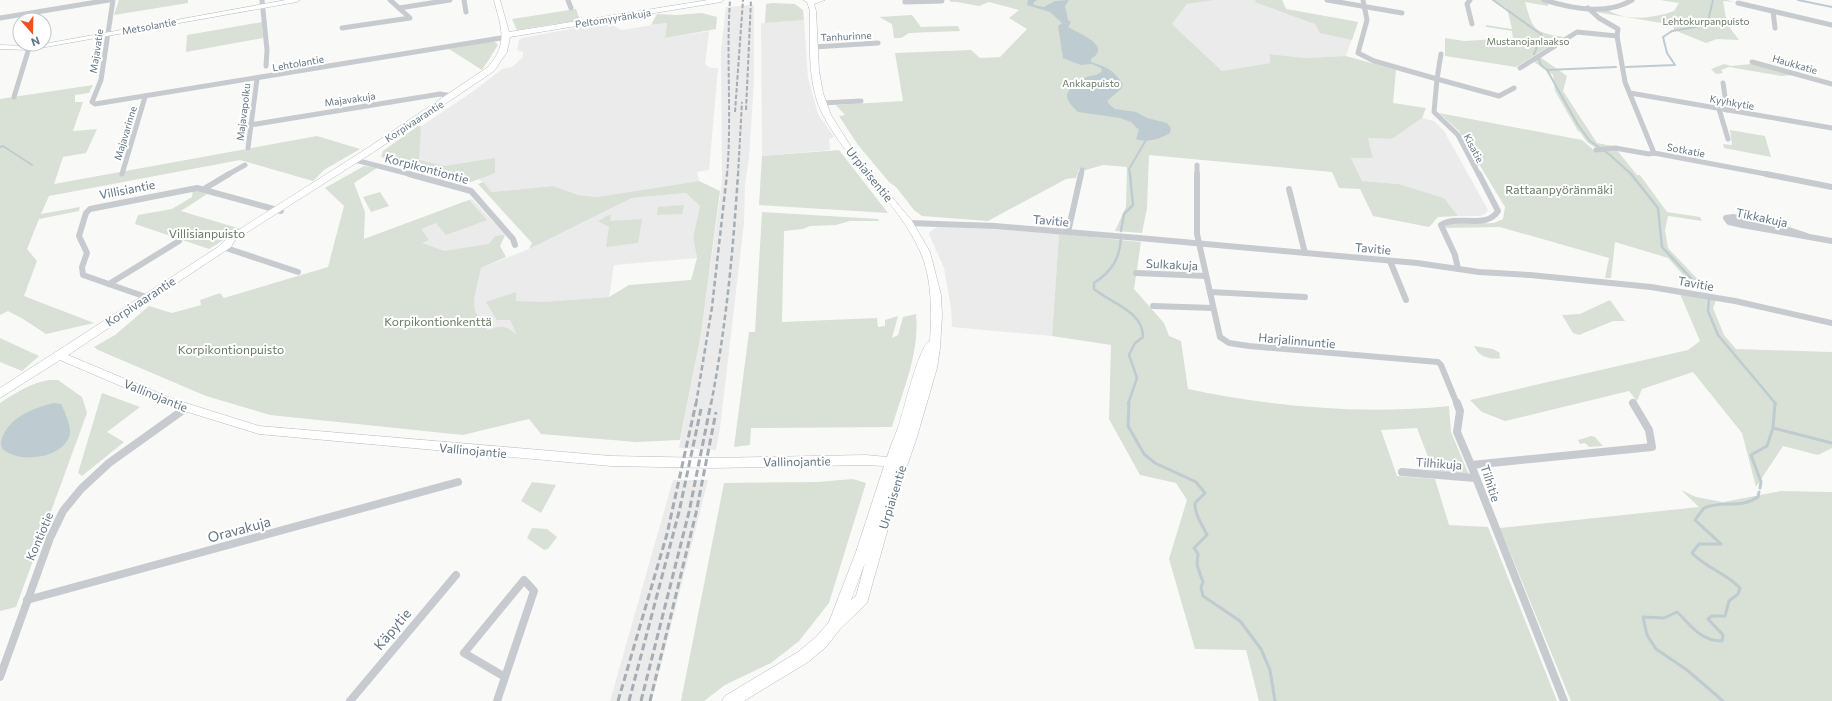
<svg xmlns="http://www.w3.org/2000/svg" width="1832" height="701" font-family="Commissioner,sans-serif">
<rect width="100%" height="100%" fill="#f9faf7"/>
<!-- built -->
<g fill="#eaebea">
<path d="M1215,0H1282L1286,9L1358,22L1346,56L1305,58L1270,54V63L1222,71L1172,24L1187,4Z"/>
<path d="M754,5V82L749,158L745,184L744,223L720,428L716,450L679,448L701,334L720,198L722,178L721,50L726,7Z"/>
<path d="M804,20L808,78L818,114L834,137L829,139L830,150L762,156L761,23Z"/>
<path d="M608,22L621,30L667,23L665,38L709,31L705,64L710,68H718L709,170L697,172L699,181L597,197L578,195L553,186L492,192L479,179L476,180L386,150L475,90L502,69L512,67L523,57V52L517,50L519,40L522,38Z"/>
<path d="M1422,118L1434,121L1444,131L1488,210L1486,213L1480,216H1458L1444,198L1399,184L1362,181L1351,158H1373L1368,138L1392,139Z"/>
<path d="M686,193L700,206L693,237L697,258L614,265L609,297L544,302L518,336L488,330L475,311L474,300L481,268L529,249L632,198Z"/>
<path d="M472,199L505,235L500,246L363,265L364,239Z"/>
<path d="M937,227L991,229L1059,234L1052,336L952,327L951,308L944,268L929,234L931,231Z"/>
<path d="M673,480H708L652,701H610Z"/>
</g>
<!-- green -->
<g fill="#d9e0d6">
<path d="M119,0H188V3L114,15Z"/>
<path d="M949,0H1215L1187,4L1172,24L1222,71L1270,63V54L1305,58L1346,56L1396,70L1393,103L1426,108L1422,118L1392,139L1368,138L1373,158H1351L1362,181L1399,184L1444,198L1458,216L1438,217L1429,227L1373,216L1360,189L1339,188L1332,172L1149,155L1147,208L1142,233L1115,231L1126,207L1127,167L1103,165L1086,170L1079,169L1076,178L1066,179L988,221L922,216L914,210L896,187L889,182L858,145L839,116L845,115L836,105L903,101L895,53L971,50L980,58L1000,57L1027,29L1009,18L1019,10L989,2L979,6L957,2H951Z"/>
<path d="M1256,0H1282L1286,9L1358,22L1352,40L1320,33L1315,24L1255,2Z"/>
<path d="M1494,0H1541L1548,2V6L1525,2C1533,31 1534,32 1564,37L1516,67L1445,56V38L1464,41L1513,38L1512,31L1486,27V25L1512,29L1507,8Z"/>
<path d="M1660,0H1727L1735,2L1723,1L1727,24L1739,40L1717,39L1706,43L1674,30L1673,25L1596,12L1608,10C1627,22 1654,18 1674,11L1679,3Z"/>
<path d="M773,3L795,4L803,10L804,20L765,23L766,4Z"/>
<path d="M576,9L580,20L517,30L512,19Z"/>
<path d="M702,13L717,17L716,29L665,38L667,23L651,25L657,14L676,15Z"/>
<path d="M912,15L921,27L958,26L960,31L909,33L901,38H894L892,24L879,17Z"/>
<path d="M262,22L263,38L186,52L187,35Z"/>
<path d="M494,41L498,45L482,70L449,49Z"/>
<path d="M1540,57L1567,76L1563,91L1597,143L1613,146L1596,148L1587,142L1580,132L1578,131L1555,91L1553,75L1534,62Z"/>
<path d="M1724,64L1731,66L1751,64L1793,75L1781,76L1729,67L1721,70L1723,73L1716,74L1711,69Z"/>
<path d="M93,85L89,93L75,95V102H83L73,131L97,129L86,153L63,157L54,184L317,136L360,149L324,170L313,181L240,160L49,196L41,214L80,207L79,211L39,219L27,249L37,261L24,296L94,323L46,334L23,319L8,311L0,315V99Z"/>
<path d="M1439,113L1582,140L1595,151L1616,149L1637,175H1640L1667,212L1700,217L1702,221L1668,216L1665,230L1668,248L1707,289H1696L1668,258L1615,242L1611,278H1605L1609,258L1500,227L1445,228L1447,225L1452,224L1494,223L1503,219L1505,207L1459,131Z"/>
<path d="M418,126H421L419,160L445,166L495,158V173L471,182L381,157L383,151Z"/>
<path d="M1730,130L1765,136L1771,157L1724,148L1723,144L1732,145Z"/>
<path d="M839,150L888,213L759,205L762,156Z"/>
<path d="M364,166L377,168L354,183L365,212L364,239L469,200L487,220L446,235L436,223L421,229L429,240L422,243L444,251L489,244L495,236L505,235L500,246L506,257L481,268L474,300L475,311L488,330C503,325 505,325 517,335L510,320H497L486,302L516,292V301L543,302L609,297L629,285L691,280L697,258L693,237L700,206L686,193L632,198L529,249L532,243L478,184L483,182L492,192L553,186L578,195L597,197L699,181L720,191L701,334L680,440L636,442L541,434L529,419L463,435L270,415L206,396L98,350L94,347L115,335L149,306L172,313L201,305L200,300L220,293L224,298L328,267L344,206L325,188Z"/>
<path d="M193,190L207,194L181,211L241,229L209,249L135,224L138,215L172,209L192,197Z"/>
<path d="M380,192L389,206L371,212L363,197Z"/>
<path d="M684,205L682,214L657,215L658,207Z"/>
<path d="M762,212L878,219L879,221H850L836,225L810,226L803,229L784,231L782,322L877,318L878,327L885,326V320L898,316L892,338L898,335L903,317L916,314C920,352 903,390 892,427L751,428L750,445L734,447L749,332H755Z"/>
<path d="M611,214L610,221L642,219L638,243L606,247L609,227L598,221Z"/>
<path d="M1059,234L1141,242L1134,289L1164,323L1169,336L1181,341L1188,389C1274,407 1361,415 1449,406L1451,432L1469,475L1433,470L1417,428L1381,430L1397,476L1435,479L1449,525L1488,527L1557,701H1259L1246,650L1195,649L1169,559L1187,500L1176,483L1140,475L1109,419L1111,345L1052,336Z"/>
<path d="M1680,294L1716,300L1713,308L1724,335L1736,349L1832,352V448L1818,455L1783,446L1756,487L1742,433L1693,372L1642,389L1637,401L1629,391L1505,421L1482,412L1470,400L1688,350L1700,341Z"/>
<path d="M1610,300L1625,321H1613L1579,335L1573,333L1562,315L1580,314Z"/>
<path d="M0,338L39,356L22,371L0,362Z"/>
<path d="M1474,346L1493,349L1500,353L1499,356L1501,358C1490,360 1479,357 1474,346Z"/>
<path d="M49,380H58L82,397L87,413L16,607L0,611V403C16,393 30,383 49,380Z"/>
<path d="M102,393L140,407L107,432L124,442L82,476L78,473Z"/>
<path d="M1591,436L1595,437L1603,446L1589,447L1585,443L1580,444L1578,440Z"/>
<path d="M853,479L866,483L829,603L799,641L771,663L725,685L704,701H681L724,483L817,482Z"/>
<path d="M532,482L556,485L541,513L521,501Z"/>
<path d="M1681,490L1696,497L1723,502L1781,491L1832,492V701H1571L1500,528L1699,507Z"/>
<path d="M532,528L547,529L557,537L548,549L544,550L527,538Z"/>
</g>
<!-- water -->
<g fill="#becbd0">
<path d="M1028,0H1037L1033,3L1034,5L1044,7L1055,1L1069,0L1065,6L1068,20L1071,22L1068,27C1076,32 1114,46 1091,59V62C1108,68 1112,69 1123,84L1121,89L1108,100V103L1115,109L1136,112L1147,118L1167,123L1171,128L1170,133C1161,139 1147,143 1136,139L1139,130L1131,122L1120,118L1078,112C1067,101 1061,95 1076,84C1079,82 1083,78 1087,77C1092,75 1098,76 1102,71L1101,68L1092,64L1081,65L1063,58L1058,26L1062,23L1050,12L1027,5Z"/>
<path d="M54,403L61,404C65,412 71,425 70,434C64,458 21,464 4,450C0,447 1,442 2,438C10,417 33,408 54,403Z"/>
</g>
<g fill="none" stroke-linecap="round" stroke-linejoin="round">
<!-- stream-far2 -->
<g stroke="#becbd0" stroke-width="2">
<path d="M1493,0L1542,35L1534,54"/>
<path d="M1798,0L1832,7"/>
<path d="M1538,57L1541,65L1547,70L1578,125L1590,141L1610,155L1632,175"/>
<path d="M1626,67L1675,65L1667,53L1663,37L1672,31L1707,25L1713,0"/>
<path d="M1547,70L1616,67"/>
<path d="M0,147L3,146L32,165"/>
<path d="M1130,175L1129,169L1146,140"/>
</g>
<!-- stream-far1 -->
<g stroke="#becbd0" stroke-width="2.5">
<path d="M1631,174L1658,208L1662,247L1702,290"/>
<path d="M1121,231L1124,214L1133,205L1130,174"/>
<path d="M1121,238C1120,259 1111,272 1094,283V289C1112,304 1143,311 1143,337L1135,343L1129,355L1137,378L1128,404"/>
<path d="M1709,299L1708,311L1718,335L1776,404"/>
</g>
<!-- stream -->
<g stroke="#becbd0" stroke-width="3">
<path d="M1129,403L1128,426L1144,454L1155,463L1196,482L1205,493L1195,503C1195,516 1202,524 1207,535L1194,548L1198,554L1197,565L1203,582L1201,587L1203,596L1240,621L1261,649L1270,670L1275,701"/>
<path d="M1773,428L1832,443"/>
<path d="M1760,488L1761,482L1751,455L1767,446L1773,428L1775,403"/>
<path d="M1723,701L1687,670L1656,649L1647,635L1643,617L1664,618L1677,612C1691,625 1700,641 1722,641L1723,635L1708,619L1712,616H1725L1729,601L1738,594L1740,588C1726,573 1706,568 1692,553L1699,544H1721L1695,520L1704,508C1722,500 1741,509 1758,497L1759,492"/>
</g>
<defs>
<g id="secondary">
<path d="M286,0H300L297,2L29,50L0,49V45L29,46L44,44Z"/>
<path d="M494,0H500L509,32L708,0H724L721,2L510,37L507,52L494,71L372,153L235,240L231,247L68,355L173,399L259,426L611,456L712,458L866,455L887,457C890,447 894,438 898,428C903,414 919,344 930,341C932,311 932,278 920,251C897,200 849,165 823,115C807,84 810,45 810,11L807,2L803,0H825L814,4L816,11L819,71L823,93L831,115L855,153L912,221L930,252L941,295L942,315L940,348L937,368L916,440L900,486L867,603L840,629L826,647L808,662L744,701H722L725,696L798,652L816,637L829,622L856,552L884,466L866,465L712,468L611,466L259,434L165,405L60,360L0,398V388L218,247L229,236L366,149L488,67C509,43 501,28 494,0ZM865,563L856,596L851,600Z"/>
</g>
</defs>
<!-- secondary casing -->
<use href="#secondary" stroke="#b6bdc2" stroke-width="1"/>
<!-- street-far2 -->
<g stroke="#c7cbcf" stroke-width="5">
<path d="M113,0L101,80L92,102L95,104L507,37"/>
<path d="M262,0L267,50L266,66"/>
<path d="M464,0L466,12"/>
<path d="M568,0L571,8"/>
<path d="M905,0V2L942,1"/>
<path d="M1327,0L1402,13"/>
<path d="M1363,0L1367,20L1358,53L1374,61L1437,79L1434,112L1458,135L1479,175"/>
<path d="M1470,0L1467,4L1472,24"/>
<path d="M1544,0C1571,8 1606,16 1632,0"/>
<path d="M1738,3L1832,25"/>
<path d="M399,8L450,0"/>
<path d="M1588,8L1599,18L1618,29L1617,36L1625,82L1654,153L1771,175"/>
<path d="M1773,11L1775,28"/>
<path d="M0,18L109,0"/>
<path d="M342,28L410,18L390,0"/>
<path d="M814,47L878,43"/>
<path d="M1441,54L1437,79L1499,96L1514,88"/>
<path d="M1752,62L1832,84"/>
<path d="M1520,68L1577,32L1617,36"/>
<path d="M1723,83L1727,110"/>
<path d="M1630,93L1832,128"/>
<path d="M14,97L29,48"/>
<path d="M822,103L861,101"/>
<path d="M1719,109L1728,139"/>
<path d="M250,125L440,94L453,96"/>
<path d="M248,148L257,79"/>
<path d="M1596,150L1615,148L1649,154L1654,153"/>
<path d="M355,160L413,175"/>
<path d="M1197,165V175"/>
<path d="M122,174L145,97"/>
<path d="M227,175L245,165"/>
<path d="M1081,175L1082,170"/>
</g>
<!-- street-far1 -->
<g stroke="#c7cbcf" stroke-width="6">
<path d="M409,174L471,191L513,239L515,245"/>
<path d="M1197,174V234L1220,337L1229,343L1249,346L1438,362L1441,365L1457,404"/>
<path d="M1766,174L1832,187"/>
<path d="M204,189L229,174"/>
<path d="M1289,189L1305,253"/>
<path d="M909,223L995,226L1139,238L1417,263L1479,272L1530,275L1651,287L1735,301L1832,323"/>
<path d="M1068,232L1081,174"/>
<path d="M1807,236L1783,228L1733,217L1726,218L1729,222L1742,225L1832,241"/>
<path d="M223,247L298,272"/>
<path d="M1390,261L1406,300"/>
<path d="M1458,269L1455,255L1441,225C1458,214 1486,230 1498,211L1479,174"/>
<path d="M1136,273L1206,276"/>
<path d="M109,284L179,241"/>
<path d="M1210,292L1305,297"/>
<path d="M146,297L83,275L82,267L87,253L79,236L86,213L90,209L197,188L281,211"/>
<path d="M1153,306L1213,308"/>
<path d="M1633,402L1634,404"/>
</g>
<!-- street -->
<g stroke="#c7cbcf" stroke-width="8">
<path d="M1457,403L1460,411L1457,432L1471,465"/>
<path d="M1402,472L1475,478"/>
<path d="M27,600L458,482"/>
<path d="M0,677L50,538L63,511L81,489L109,463L186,408"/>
<path d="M350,701L456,575"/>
<path d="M497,701L534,591L524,580L464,653L505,677"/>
<path d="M1564,701L1471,465L1652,447L1649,430L1633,403"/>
</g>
<!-- secondary -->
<use href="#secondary" fill="#fff" fill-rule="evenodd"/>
<!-- rail-far2 -->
<g stroke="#a5acb3" stroke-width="2" stroke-dasharray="4.5 2" stroke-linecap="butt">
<path d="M746,110L751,0"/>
<path d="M735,112L743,0"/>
<path d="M727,175C732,117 726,58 730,0"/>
<path d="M738,175L742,102"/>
</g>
<!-- rail-far1 -->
<g stroke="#a5acb3" stroke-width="2.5" stroke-dasharray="5.5 3" stroke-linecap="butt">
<path d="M696,404L712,307L727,174"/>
<path d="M711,404C726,328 733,252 738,174"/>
</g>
<!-- rail -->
<g stroke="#a5acb3" stroke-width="3" stroke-dasharray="7 3.5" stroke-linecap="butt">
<path d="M618,701L667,534L696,403"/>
<path d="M629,701L679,512L701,409"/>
<path d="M641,701L689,512L711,403"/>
<path d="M650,701L696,513L716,412"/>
</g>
</g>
<g text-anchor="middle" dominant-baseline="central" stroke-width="4" stroke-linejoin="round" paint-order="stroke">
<!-- far-street labels -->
<g font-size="10" fill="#627585" stroke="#fff">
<text transform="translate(613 18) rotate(-9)">Peltomyyränkuja</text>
<text transform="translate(149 26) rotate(-10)">Metsolantie</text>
<text transform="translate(846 36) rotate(-3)">Tanhurinne</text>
<text transform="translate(96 51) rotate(-81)">Majavatie</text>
<text transform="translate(298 63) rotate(-10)">Lehtolantie</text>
<text transform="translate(1795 64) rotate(16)">Haukkatie</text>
<text transform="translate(350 99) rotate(-8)">Majavakuja</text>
<text transform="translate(1732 102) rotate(10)">Kyyhkytie</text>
<text transform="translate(243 112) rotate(-83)">Majavapolku</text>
<text transform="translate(414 121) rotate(-33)">Korpivaarantie</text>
<text transform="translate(125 133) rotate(-73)">Majavarinne</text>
<text transform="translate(1474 148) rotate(62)">Kisatie</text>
<text transform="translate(1686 150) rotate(11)">Sotkatie</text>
</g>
<!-- far-park labels -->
<g font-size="10" fill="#667b61" stroke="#fff">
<text x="1706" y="21">Lehtokurpanpuisto</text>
<text x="1528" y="41">Mustanojanlaakso</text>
<text x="1091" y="83">Ankkapuisto</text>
</g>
<!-- street labels -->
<g font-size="12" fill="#627585" stroke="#fff">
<text transform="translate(427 168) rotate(15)">Korpikontiontie</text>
<text transform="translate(870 174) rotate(51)">Urpiaisentie</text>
<text transform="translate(127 189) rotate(-11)">Villisiantie</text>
<text transform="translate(1762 217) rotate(12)">Tikkakuja</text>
<text transform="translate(1051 220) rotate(5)">Tavitie</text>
<text transform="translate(1373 248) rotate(5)">Tavitie</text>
<text transform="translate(1172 264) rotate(3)">Sulkakuja</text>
<text transform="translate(1696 283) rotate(10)">Tavitie</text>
<text transform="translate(140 301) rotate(-33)">Korpivaarantie</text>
<text transform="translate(1297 340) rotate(5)">Harjalinnuntie</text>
<text transform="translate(156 395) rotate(22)">Vallinojantie</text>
<text transform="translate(473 450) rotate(5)">Vallinojantie</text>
<text transform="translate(797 461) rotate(-1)">Vallinojantie</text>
<text transform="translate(1439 463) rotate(4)">Tilhikuja</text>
<text transform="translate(1491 483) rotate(72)">Tilhitie</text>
<text transform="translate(892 497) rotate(-73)">Urpiaisentie</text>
<text transform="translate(39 536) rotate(-67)">Kontiotie</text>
</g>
<!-- park labels -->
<g font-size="12" fill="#667b61" stroke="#fff">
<text x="1559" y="189">Rattaanpyöränmäki</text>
<text x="207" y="233">Villisianpuisto</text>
<text x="438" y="321">Korpikontionkenttä</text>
<text x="231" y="349">Korpikontionpuisto</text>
</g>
<!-- near-street labels -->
<g font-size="14" fill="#627585" stroke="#fff">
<text transform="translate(239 529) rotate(-15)">Oravakuja</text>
<text transform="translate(392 629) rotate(-50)">Käpytie</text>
</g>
</g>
<!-- north arrow -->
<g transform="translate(32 32) rotate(160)"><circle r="19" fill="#ffffff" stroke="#c0c8ce"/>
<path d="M0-3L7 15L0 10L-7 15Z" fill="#f2511e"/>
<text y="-6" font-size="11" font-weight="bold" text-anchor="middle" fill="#627585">N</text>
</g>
</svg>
